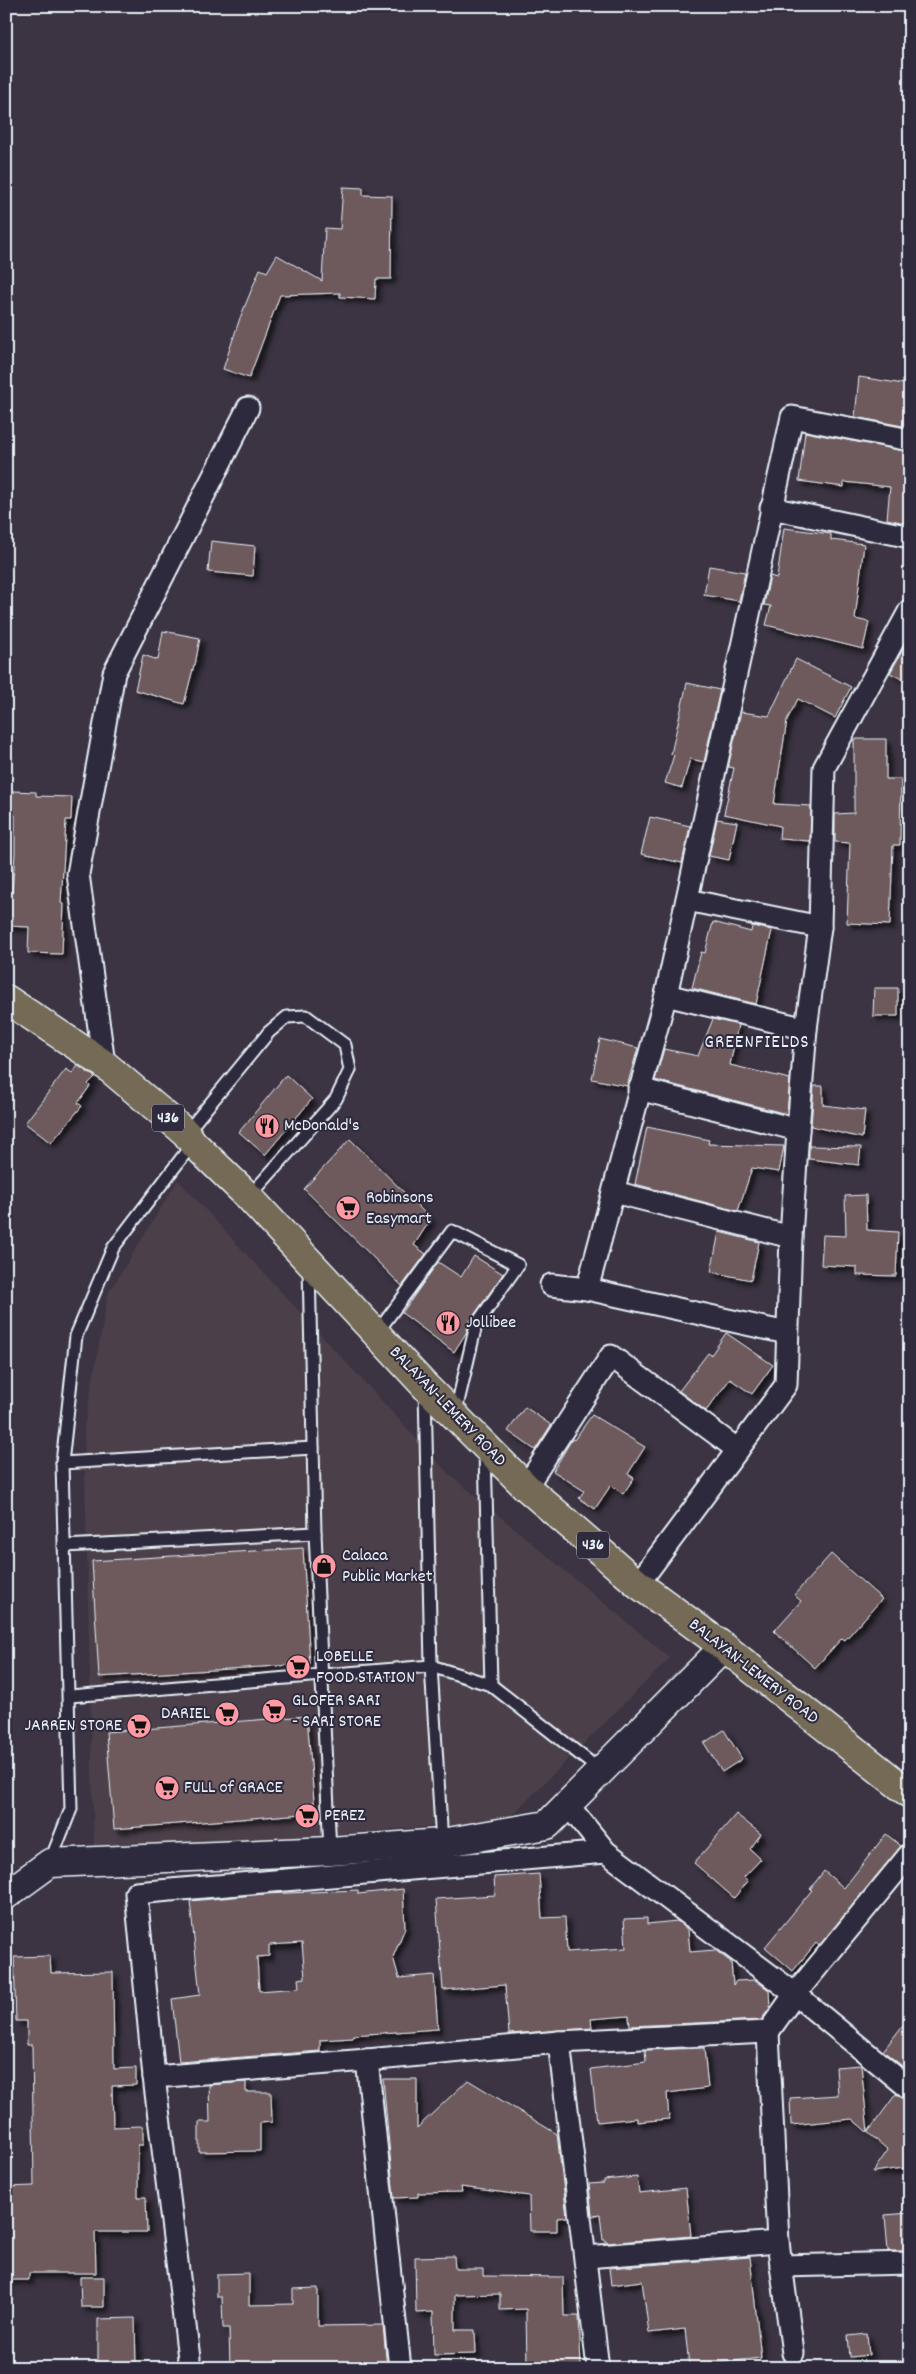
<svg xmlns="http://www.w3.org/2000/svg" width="916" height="2374" font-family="Dekko,sans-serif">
<defs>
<filter id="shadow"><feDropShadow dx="4.5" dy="4.5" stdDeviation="2.5" flood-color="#0009"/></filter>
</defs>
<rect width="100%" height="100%" fill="#3c3443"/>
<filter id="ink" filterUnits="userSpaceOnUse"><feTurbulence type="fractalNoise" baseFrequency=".02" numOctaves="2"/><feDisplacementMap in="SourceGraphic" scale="10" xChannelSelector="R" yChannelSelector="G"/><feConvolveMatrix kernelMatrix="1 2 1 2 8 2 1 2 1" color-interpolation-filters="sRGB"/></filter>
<g filter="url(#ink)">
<!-- built -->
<path fill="#4b3f4a" d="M178,1180L449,1474L670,1658L507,1820L94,1854L84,1429L108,1294Z"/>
<!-- building -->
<g fill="#6e5a5b" stroke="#e8f1f8" fill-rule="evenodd" filter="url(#shadow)">
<path d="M343,187L363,188V195L392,196L391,279H376L375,299L340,297V293L280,295L249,378L223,369L240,318L260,269L267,272L277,255L322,281L325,228L340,229Z"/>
<path d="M859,377L910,385L908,427L855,417Z"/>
<path d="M805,432L910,452V524L887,519L890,487L844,482V487L799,481Z"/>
<path d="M784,528L831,534V540L864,544L855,619L869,622L863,649L766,625L771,606L764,605L770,576L777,578Z"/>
<path d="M211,541L255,546L253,576L208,572Z"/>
<path d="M709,566L745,572L739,601L704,595Z"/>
<path d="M163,631L200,638L195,665H194L184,704L135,690L143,655L158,660Z"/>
<path d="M910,637V683L890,673Z"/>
<path d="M796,659L851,687L835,718L798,699L787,720L774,804L811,806L810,841L779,839L780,826L724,814L734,768L728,767L741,712L769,716Z"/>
<path d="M687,683L720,690L704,762L690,759L682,788L665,783L674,755L671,754Z"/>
<path d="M854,739H886V779H901L900,845H893L890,925L847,923L850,843L835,842V814L854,813Z"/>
<path d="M13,791L36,792V796L72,797L71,820H66L61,903L64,904L62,954L28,953L29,927L6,926V893H12L15,853V815H11Z"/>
<path d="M650,817L690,826L682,863L641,854Z"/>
<path d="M717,819L737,822L729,860L709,856Z"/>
<path d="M713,922L751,932L752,926L772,930L756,1004L692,988L701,952L705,953Z"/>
<path d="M874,988H898V1016H873Z"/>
<path d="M713,1019L738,1025L730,1065L790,1079L787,1114L655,1080L664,1049L698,1056Z"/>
<path d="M600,1039L638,1048L627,1086L592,1079Z"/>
<path d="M78,1066L95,1077L88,1084L90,1086L78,1103L82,1106L51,1143L25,1123L66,1069L72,1073Z"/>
<path d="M286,1075L312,1099L265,1155L239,1132Z"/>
<path d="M814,1086H823V1105L865,1110L862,1138L811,1126Z"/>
<path d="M647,1127L709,1140L708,1144L784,1146L779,1172L752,1168L738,1211L635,1184Z"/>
<path d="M350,1139L431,1219L414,1245L426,1254L402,1286L304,1189Z"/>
<path d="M809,1146L861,1147L859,1165L809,1159Z"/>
<path d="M866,1195L867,1230L898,1232L896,1276L857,1275V1267L821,1265L823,1235L846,1236L845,1196Z"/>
<path d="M719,1232L759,1242L751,1280L711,1272Z"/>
<path d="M474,1256L503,1274L470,1321L466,1333L454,1352L402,1313L438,1262L461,1277Z"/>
<path d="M726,1333L773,1365L752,1394L730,1379L706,1411L679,1391L708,1353L711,1355Z"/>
<path d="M525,1407L551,1425L535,1450L508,1431Z"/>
<path d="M592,1415L645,1447L628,1474L634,1478L623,1494L611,1485L595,1509L579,1498L584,1491L553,1471L572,1439L574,1440Z"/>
<path d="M303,1548L310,1664L99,1677L92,1561Z"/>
<path d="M831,1554L882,1599L845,1640L842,1638L815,1668L774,1631L801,1601L794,1595Z"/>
<path d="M307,1716L315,1813L114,1829L106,1732Z"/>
<path d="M724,1730L742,1759L722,1772L704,1743Z"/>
<path d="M736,1814L761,1834L750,1849L761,1859L744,1877L748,1881L734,1898L694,1863Z"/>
<path d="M886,1834L901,1846L819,1946L816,1943L793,1971L765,1947L812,1890L810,1889L824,1871L844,1888Z"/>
<path d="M539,1874L542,1918L565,1917L567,1952L626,1948L624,1919L647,1918V1924L677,1921L688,1930L690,1952L715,1950L731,1962L733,1985L736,1981L755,1980L769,1990L770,2008L761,2020L630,2026L629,2016L591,2019L592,2028L509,2034L505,1985L443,1990L436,1899L495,1895L494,1877Z"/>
<path d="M403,1889L405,1928L393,1957L399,1978L434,1975L438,2029L353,2035V2038L320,2040V2051L179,2062L172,1999L200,1995L190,1901L265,1894L358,1890V1894ZM302,1943L305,1978L298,1979L299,1988L259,1991L257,1957L269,1956V1945Z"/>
<path d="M50,1956L51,1973L113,1972L114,2069L136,2068V2085L112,2086L113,2127L143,2126V2145H138V2197H146L147,2232H95L96,2273H29V2280H6V2187L34,2186L32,2045H27V2021H16L14,1957Z"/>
<path d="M910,2016V2072L883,2051Z"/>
<path d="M704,2048L708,2088L667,2093L669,2119L637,2122V2118L597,2122L591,2069L646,2062L645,2050Z"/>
<path d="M861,2065L868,2132L896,2094L910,2101V2167L873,2172L888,2150L852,2119L791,2125L790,2098L838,2095L836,2067Z"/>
<path d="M383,2079H417V2128L468,2080L557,2134L567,2217L557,2218V2231H530L529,2196L461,2187L462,2192L418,2193V2197L394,2198Z"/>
<path d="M246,2082V2092H271L272,2122L260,2123V2151L199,2152V2122H210L209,2085Z"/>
<path d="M637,2177L639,2193L686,2188L691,2236L606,2243V2240H603L600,2215L592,2216L589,2184L604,2183V2180Z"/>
<path d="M910,2213V2251H888L885,2215Z"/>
<path d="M454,2256L455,2269H483V2276L563,2277L564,2316H579L581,2366L527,2367L526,2309L500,2310V2294L455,2295V2330H475L476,2354L434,2355L433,2312L416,2313L415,2257Z"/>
<path d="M750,2257L761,2358L689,2366L685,2329L649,2333L642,2281L611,2285L609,2268Z"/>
<path d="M249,2273V2305L293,2304V2289L318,2288V2326L383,2325L387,2368H230L229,2328H223L222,2297H217V2274Z"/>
<path d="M80,2277H104V2307H81Z"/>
<path d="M135,2318L136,2368H98V2319Z"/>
<path d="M867,2334L869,2355L850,2357L848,2336Z"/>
</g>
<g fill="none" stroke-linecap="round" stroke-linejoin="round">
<defs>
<g id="lane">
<path d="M186,1133L269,1032L287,1017L306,1016L345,1045L350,1070L336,1099L249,1197"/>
<path d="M309,1267L315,1533L330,1851"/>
<path d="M376,1334L452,1231L518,1265L476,1325L455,1415"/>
<path d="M425,1390L431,1666L442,1843"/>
<path d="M485,1452L491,1685"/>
<path d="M62,1463L313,1448"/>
<path d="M64,1546L315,1533"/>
<path d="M70,1696L431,1666L491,1685L601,1771"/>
<path d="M50,1862L71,1809L62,1463L76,1336L113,1248L193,1143"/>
</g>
<g id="street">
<path d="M771,508L910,537"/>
<path d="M687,900L820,927"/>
<path d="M666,995L806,1029"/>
<path d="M104,1064L78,874L114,673L248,408"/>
<path d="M639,1089L798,1130"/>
<path d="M614,1192L791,1237"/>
<path d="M551,1285L587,1289L787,1333"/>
<path d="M587,1289C614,1192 638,1093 666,995L792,417L910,440"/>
<path d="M526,1487L611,1356L738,1450"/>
<path d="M638,1584L786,1385L791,1237L798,1130L806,1029L820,927L824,768L910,610"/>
<path d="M568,1805L606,1852L795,1994L910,2089"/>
<path d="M768,2032L778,2242L793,2353"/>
<path d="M559,2042L598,2368"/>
<path d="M367,2060L400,2368"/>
<path d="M154,2077L367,2060L559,2042L768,2032L795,1994L910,1854"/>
<path d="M586,2257L778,2242"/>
<path d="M781,2266L910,2263"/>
<path d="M187,2368L189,2358L154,2077L136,1893L606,1852"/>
</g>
<path id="secondary" d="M6,1895L50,1863L330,1851L442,1843L547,1825L724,1647"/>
<path id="primary" d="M6,999L104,1064L186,1133L193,1143L249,1197L425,1386L526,1487L638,1584L724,1647L910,1794"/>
</defs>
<!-- lane casing -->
<use href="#lane" stroke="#e8f1f8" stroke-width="15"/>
<!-- street casing -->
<use href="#street" stroke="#e8f1f8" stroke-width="25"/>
<!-- secondary casing -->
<use href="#secondary" stroke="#e8f1f8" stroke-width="31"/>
<!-- primary casing -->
<use href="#primary" stroke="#e8f1f8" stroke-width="31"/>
<!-- lane -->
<use href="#lane" stroke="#2f2a3d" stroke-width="11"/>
<!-- street -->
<use href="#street" stroke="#2f2a3d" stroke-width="21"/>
<!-- secondary -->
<use href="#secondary" stroke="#2f2a3d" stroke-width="28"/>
<!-- primary -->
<use href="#primary" stroke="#746b55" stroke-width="28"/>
</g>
</g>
<!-- icons -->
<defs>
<symbol id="restaurant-disc" viewBox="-11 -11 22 22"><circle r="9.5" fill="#ff9aa2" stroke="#2f2a3d"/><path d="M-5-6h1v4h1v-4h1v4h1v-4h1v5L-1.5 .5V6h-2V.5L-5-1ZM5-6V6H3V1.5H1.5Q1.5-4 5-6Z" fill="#111"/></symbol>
<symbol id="supermarket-disc" viewBox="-11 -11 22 22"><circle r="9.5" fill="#ff9aa2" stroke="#2f2a3d"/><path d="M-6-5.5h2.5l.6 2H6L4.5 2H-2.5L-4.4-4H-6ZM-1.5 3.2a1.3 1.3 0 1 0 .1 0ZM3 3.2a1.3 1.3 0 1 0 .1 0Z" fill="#111"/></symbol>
<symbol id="shop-disc" viewBox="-11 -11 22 22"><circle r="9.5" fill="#ff9aa2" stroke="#2f2a3d"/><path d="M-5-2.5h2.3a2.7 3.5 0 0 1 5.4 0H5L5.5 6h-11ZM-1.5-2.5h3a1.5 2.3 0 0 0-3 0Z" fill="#111"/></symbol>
</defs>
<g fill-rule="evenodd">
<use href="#restaurant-disc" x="253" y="1112" width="28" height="28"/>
<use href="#supermarket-disc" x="334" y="1194" width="28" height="28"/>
<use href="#restaurant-disc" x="434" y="1309" width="28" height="28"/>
<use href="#shop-disc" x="310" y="1552" width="28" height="28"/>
<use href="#supermarket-disc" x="284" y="1653" width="28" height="28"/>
<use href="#supermarket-disc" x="260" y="1697" width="28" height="28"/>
<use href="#supermarket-disc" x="213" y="1700" width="28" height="28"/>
<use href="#supermarket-disc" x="125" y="1712" width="28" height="28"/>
<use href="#supermarket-disc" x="153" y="1774" width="28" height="28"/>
<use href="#supermarket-disc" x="293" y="1802" width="28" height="28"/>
</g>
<g text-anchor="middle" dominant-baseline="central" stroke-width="4" stroke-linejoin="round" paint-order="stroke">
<!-- shield labels -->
<g fill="#2f2a3d" stroke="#b0b5c0" stroke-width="1">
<rect x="152" y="1104.5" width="32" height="27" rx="4"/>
<rect x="577" y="1531.5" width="32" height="27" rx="4"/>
</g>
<g font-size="16" font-weight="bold" fill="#e8f1f8">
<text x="168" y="1118">436</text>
<text x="593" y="1545">436</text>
</g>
<!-- poi labels -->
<g font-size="18" fill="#e8f1f8" stroke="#2f2a3d" text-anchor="start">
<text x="284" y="1126">McDonald's</text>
<text x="366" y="1198">Robinsons<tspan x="366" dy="21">Easymart</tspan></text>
<text x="466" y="1323">Jollibee</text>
<text x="342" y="1556">Calaca<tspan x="342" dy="21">Public Market</tspan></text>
<text x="316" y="1657">LOBELLE<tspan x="316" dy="21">FOOD STATION</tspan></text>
<text x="292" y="1701">GLOFER SARI<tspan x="292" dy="21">- SARI STORE</tspan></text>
<text x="210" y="1714" text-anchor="end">DARIEL</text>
<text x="122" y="1726" text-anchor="end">JARREN STORE</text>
<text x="184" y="1788">FULL of GRACE</text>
<text x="324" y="1816">PEREZ</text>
</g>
<!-- street labels -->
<g font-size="18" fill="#e8f1f8" stroke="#2f2a3d">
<text transform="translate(447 1407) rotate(46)">BALAYAN-LEMERY ROAD</text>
<text transform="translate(753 1672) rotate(38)">BALAYAN-LEMERY ROAD</text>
</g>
<!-- neighbourhood labels -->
<g font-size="19" letter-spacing="1" fill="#e8f1f8" stroke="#2f2a3d">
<text x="757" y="1043">GREENFIELDS</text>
</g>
</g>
<!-- margin -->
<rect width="916" height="2374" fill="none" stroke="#2f2a3d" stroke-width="25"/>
<rect x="12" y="12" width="891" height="2349" fill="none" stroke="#e8f1f8" stroke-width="2" filter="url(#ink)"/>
</svg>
